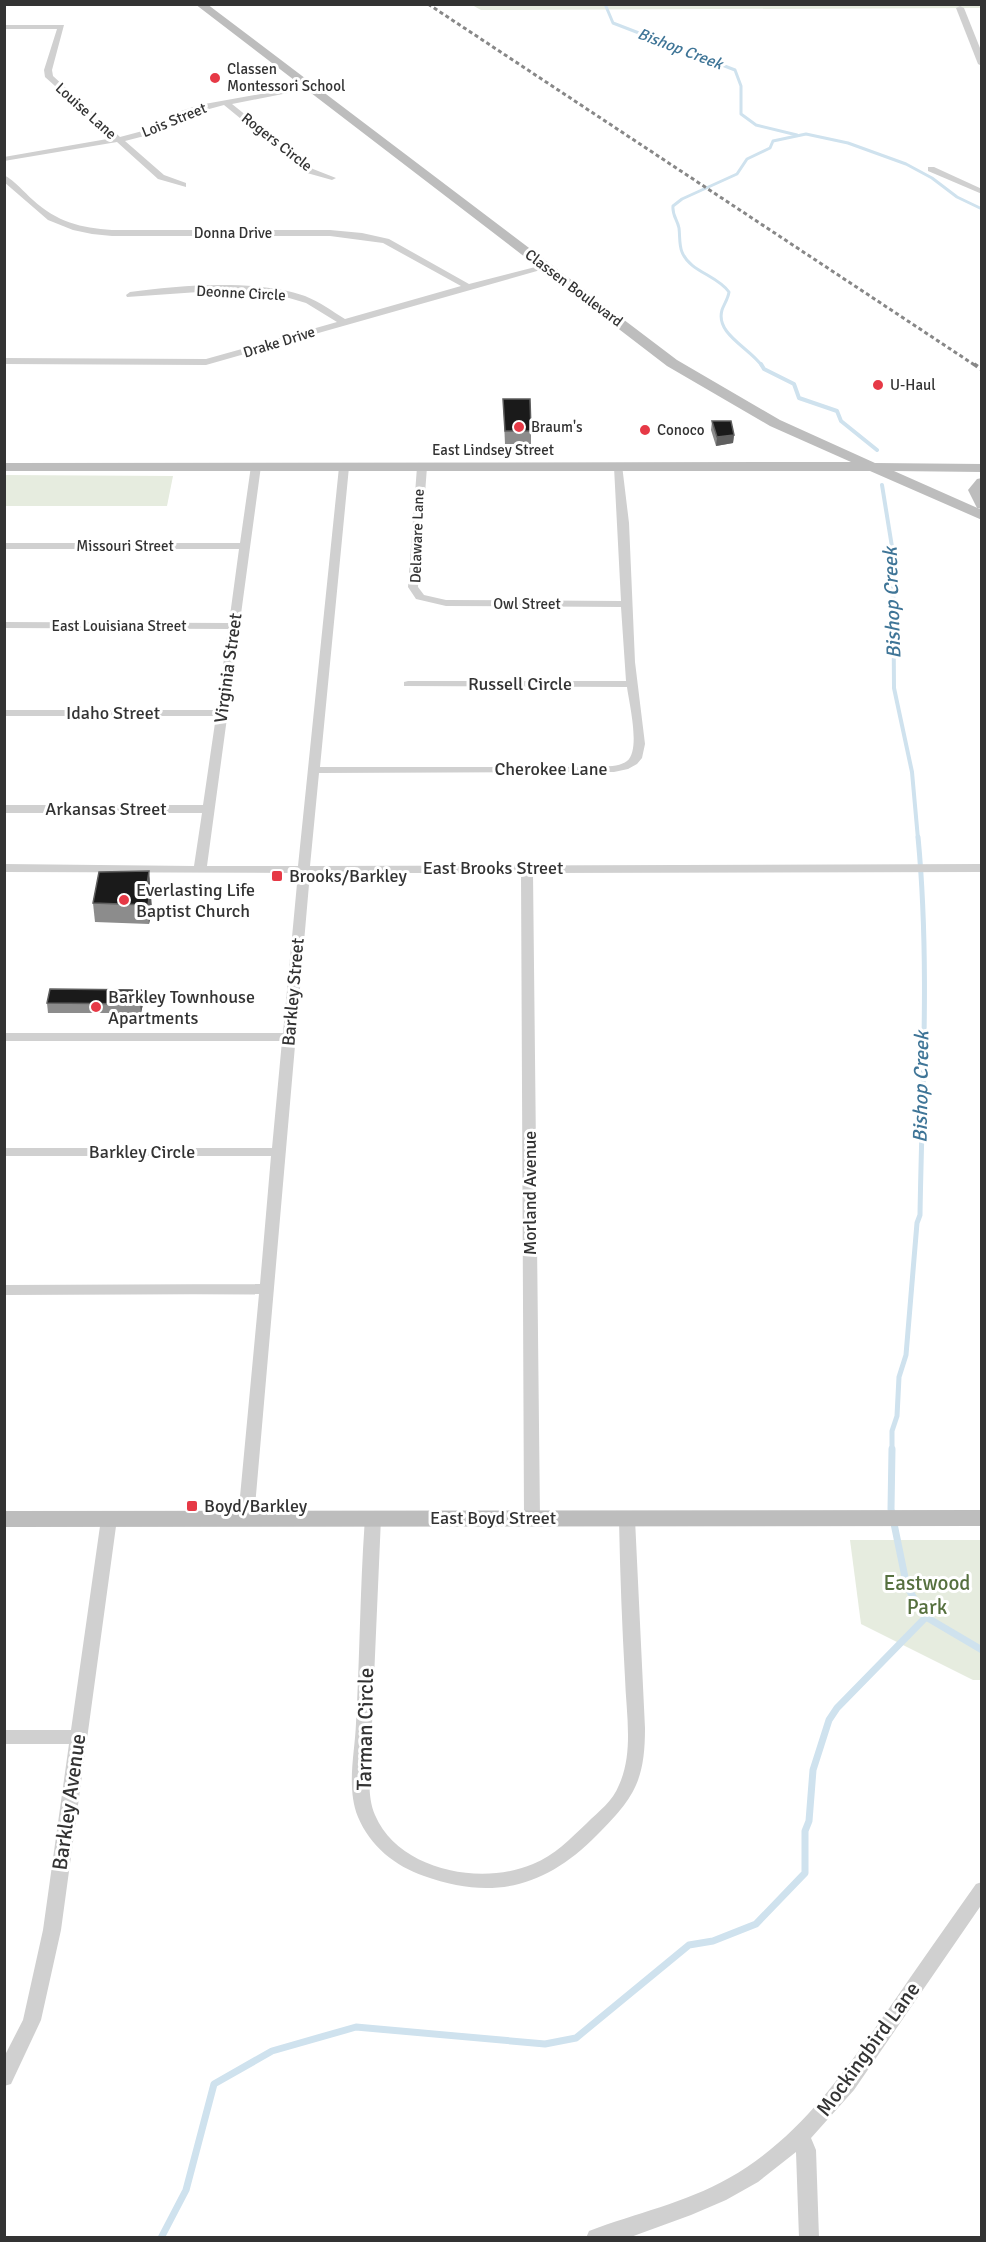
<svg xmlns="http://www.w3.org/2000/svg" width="986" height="2242" font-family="Signika,sans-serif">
<rect width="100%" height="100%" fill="#fff"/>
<!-- green -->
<g fill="#e6ecdf">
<path d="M981,4L982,8L481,10L472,5Z"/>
<path d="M5,475L173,476L167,506H5Z"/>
<path d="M850,1540H981V1680H973L861,1624Z"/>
</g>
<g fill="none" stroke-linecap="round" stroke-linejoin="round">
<!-- stream-far3 -->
<g stroke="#cfe2ee" stroke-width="3">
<path d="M605,4L613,23L735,70L741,86V114L756,125L797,135"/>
<path d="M762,366C750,348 715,334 722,310C724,304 728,299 729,292C717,275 690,272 682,252C679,245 680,236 679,228C677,219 672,215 673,206L682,199L737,174L747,159L770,148L773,141L806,134L848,143L906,164L932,178L957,197L982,209"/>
</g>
<!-- stream-far2 -->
<g stroke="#cfe2ee" stroke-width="4">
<path d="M761,364L764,369L794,384L799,398L837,411L841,421L877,450"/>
<path d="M882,485L893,553L894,688L912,772L918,839"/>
</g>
<!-- stream-far1 -->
<path stroke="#cfe2ee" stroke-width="5" d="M892,1451V1431L897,1416L899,1377L906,1355L917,1223L920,1215C922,1089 930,962 918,837"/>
<!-- stream -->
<g stroke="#cfe2ee" stroke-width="7">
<path d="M892,1449L891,1509L907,1587L926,1617L982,1650"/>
<path d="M161,2238L186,2190L214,2084L272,2051L356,2027L545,2044L576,2038L689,1945L713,1941L756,1924L805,1873V1831L809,1821L813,1770L829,1720L837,1708L926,1617"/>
</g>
<!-- street -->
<g fill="#d0d0d0" fill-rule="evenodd">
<path d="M960,6L964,8L982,53V66L978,64L956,8Z"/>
<path d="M4,25H64L52,70L53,76L120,137L150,129L181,111L199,105L311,85L312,87L308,89L232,104L313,169L336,178L332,180L307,173L224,105L187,115L156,133L125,141L164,175L186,183V187L158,179L117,142L4,161V157L113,138L45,77L44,70L57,29H4Z"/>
<path d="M928,167H934L982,189V194L928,171Z"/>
<path d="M4,175C15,181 24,192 33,200C57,222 81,228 112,230H330L362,233L389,239L469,284L547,264L551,267L206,365L4,364V358L206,359L337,322L306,303L279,295L213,291L127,297L126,295L130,292C179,285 258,279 305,296C320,302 332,311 345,319L461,286L383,243L330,236H112L92,234L73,230L48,220L4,182Z"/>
<path d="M256,463L261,466L207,866H298L339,467L344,464L349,467L320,767H599C608,766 619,767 627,761C641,750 629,703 627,687L404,686V682L408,681H626L621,607L446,606L416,599L408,587L417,467L422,464L427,467L418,587L424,595L446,600L621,601L614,467L622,465L629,523L635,662L645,744L642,758L637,764L628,769L614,772L319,773L310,866L982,864V872L533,873L540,1518L538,1522L532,1524L526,1522L524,1518L521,873H310L254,1518L252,1522L246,1524L240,1522L238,1518L259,1294L4,1295V1285L260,1284L271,1156H4V1148H272L282,1041H4V1033H283L298,873L4,872V864L194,866L202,813H4V805H203L216,716H4V710H217L228,629L4,628V622L229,623L239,549H4V543H240L251,466Z"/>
<path d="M373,1512L379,1514L381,1518L370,1770C369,1785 369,1801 375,1815C399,1871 482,1886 533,1864C554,1856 571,1838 587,1823C598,1812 613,1801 619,1785C634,1752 626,1712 625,1678C622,1625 620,1572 619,1519L621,1515L627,1513L633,1515L635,1519L645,1728C645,1781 634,1798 597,1835C546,1887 493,1901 424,1876C395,1866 370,1846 358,1817C346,1787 355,1753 356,1723C360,1654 360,1586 365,1518L367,1514Z"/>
<path d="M109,1513L115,1515L117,1519L61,1930L41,2020L11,2084L4,2086V2057L23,2020L43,1930L69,1744H4V1730H71L101,1519L103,1515Z"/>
<path d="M982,1882V1904L854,2090L811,2138L816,2150L819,2238H799L796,2152L758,2182L726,2200L691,2215L628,2238H586L589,2231C636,2213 685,2203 729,2178C800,2138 844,2072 890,2007C918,1966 947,1925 976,1884Z"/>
</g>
<!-- secondary -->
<g fill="#bdbdbd" fill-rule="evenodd">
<path d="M195,4H207L677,360L780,420L875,463L982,464V472L894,471L982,510V520L870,471H4V463L851,462L770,426L667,366Z"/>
<path d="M982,478V509L977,508L968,490L977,479Z"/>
<path d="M982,1510V1526L4,1527V1511Z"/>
</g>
<!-- rail-far1 -->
<path stroke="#888" stroke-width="3" stroke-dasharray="4 3" stroke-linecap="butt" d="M428,4L976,366"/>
<!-- rail -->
<path stroke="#888" stroke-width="4" stroke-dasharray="4.5 4" stroke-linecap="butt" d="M974,364L982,370"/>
</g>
<!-- wall -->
<g fill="#8c8c8c">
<path d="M503,399L531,431V444H505Z"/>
<path d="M712,421L734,435L733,443L716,446L711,430Z"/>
<path d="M149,871L152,910L149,924L95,922L93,903Z"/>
<path d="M144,1000L141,1013H48L47,1003Z"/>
</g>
<!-- shaded-wall -->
<g fill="#5f5f5f">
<path d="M734,435L733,443L716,446L717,437Z"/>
<path d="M149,871L152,910L149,924L146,891Z"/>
<path d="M143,990L144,1000L141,1013L140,1004Z"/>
</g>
<!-- building -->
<g fill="#1a1a1a" stroke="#5f5f5f" stroke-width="1.5">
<path d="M503,399H530L531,431H505Z"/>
<path d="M712,421H731L734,435L717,437Z"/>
<path d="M149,871L146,891H150L148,905L93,903L99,872Z"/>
<path d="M50,989L143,990L140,1004L47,1003Z"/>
</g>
<!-- markers -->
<g fill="#e63946" stroke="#fff" stroke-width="2">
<circle cx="215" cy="78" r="6"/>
<circle cx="878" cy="385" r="6"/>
<circle cx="519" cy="427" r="6"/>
<circle cx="645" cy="430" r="6"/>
<rect x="271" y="870" width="12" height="12" rx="3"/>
<circle cx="124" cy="900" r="6"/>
<circle cx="96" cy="1007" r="6"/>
<rect x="186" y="1500" width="12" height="12" rx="3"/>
</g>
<g text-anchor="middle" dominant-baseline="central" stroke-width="6" stroke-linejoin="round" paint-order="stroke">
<!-- far-poi labels -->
<g font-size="15" fill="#333" stroke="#fff" text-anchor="start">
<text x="227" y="69">Classen<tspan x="227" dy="17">Montessori School</tspan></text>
<text x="890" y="385">U-Haul</text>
<text x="531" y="427">Braum's</text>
<text x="657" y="430">Conoco</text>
</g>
<!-- far-street labels -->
<g font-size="15" fill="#333" stroke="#fff">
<text transform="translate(86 111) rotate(42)">Louise Lane</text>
<text transform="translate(174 120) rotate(-22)">Lois Street</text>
<text transform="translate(277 142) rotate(38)">Rogers Circle</text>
<text x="233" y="233">Donna Drive</text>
<text transform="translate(574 288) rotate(37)">Classen Boulevard</text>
<text transform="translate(241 293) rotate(3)">Deonne Circle</text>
<text transform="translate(279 342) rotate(-17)">Drake Drive</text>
<text x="493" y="450">East Lindsey Street</text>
<text transform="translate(417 536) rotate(-88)">Delaware Lane</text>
<text x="125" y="546">Missouri Street</text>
<text x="527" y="604">Owl Street</text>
<text x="119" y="626">East Louisiana Street</text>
</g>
<!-- far-water labels -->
<g font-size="16" font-style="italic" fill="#3f7597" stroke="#fff">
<text transform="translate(680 49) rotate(21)">Bishop Creek</text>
</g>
<!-- street labels -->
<g font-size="18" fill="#333" stroke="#fff">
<text transform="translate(228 668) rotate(-82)">Virginia Street</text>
<text x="520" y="684">Russell Circle</text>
<text x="113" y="713">Idaho Street</text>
<text x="551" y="769">Cherokee Lane</text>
<text x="106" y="809">Arkansas Street</text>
<text x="493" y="868">East Brooks Street</text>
<text transform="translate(293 992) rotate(-85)">Barkley Street</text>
<text x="142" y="1152">Barkley Circle</text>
<text transform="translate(530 1193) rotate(-90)">Morland Avenue</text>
<text x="493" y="1518">East Boyd Street</text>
</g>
<!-- poi labels -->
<g font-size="18" fill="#333" stroke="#fff" text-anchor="start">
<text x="289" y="876">Brooks/Barkley</text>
<text x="136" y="890">Everlasting Life<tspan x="136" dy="21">Baptist Church</tspan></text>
<text x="108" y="997">Barkley Townhouse<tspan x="108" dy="21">Apartments</tspan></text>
<text x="204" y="1506">Boyd/Barkley</text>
</g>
<!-- water labels -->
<g font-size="20" font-style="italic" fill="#3f7597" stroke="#fff">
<text transform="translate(892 603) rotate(-92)">Bishop Creek</text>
<text transform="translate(921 1087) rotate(-89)">Bishop Creek</text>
</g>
<!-- near-park labels -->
<g font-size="21" fill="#56703f" stroke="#fff">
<text x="927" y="1583">Eastwood<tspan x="927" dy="24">Park</tspan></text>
</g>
<!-- near-street labels -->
<g font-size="21" fill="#333" stroke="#fff">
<text transform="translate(365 1729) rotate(-89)">Tarman Circle</text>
<text transform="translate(69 1802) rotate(-82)">Barkley Avenue</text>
<text transform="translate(868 2049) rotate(-54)">Mockingbird Lane</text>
</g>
</g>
<!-- border -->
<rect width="986" height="2242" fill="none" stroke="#333333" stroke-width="12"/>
</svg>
